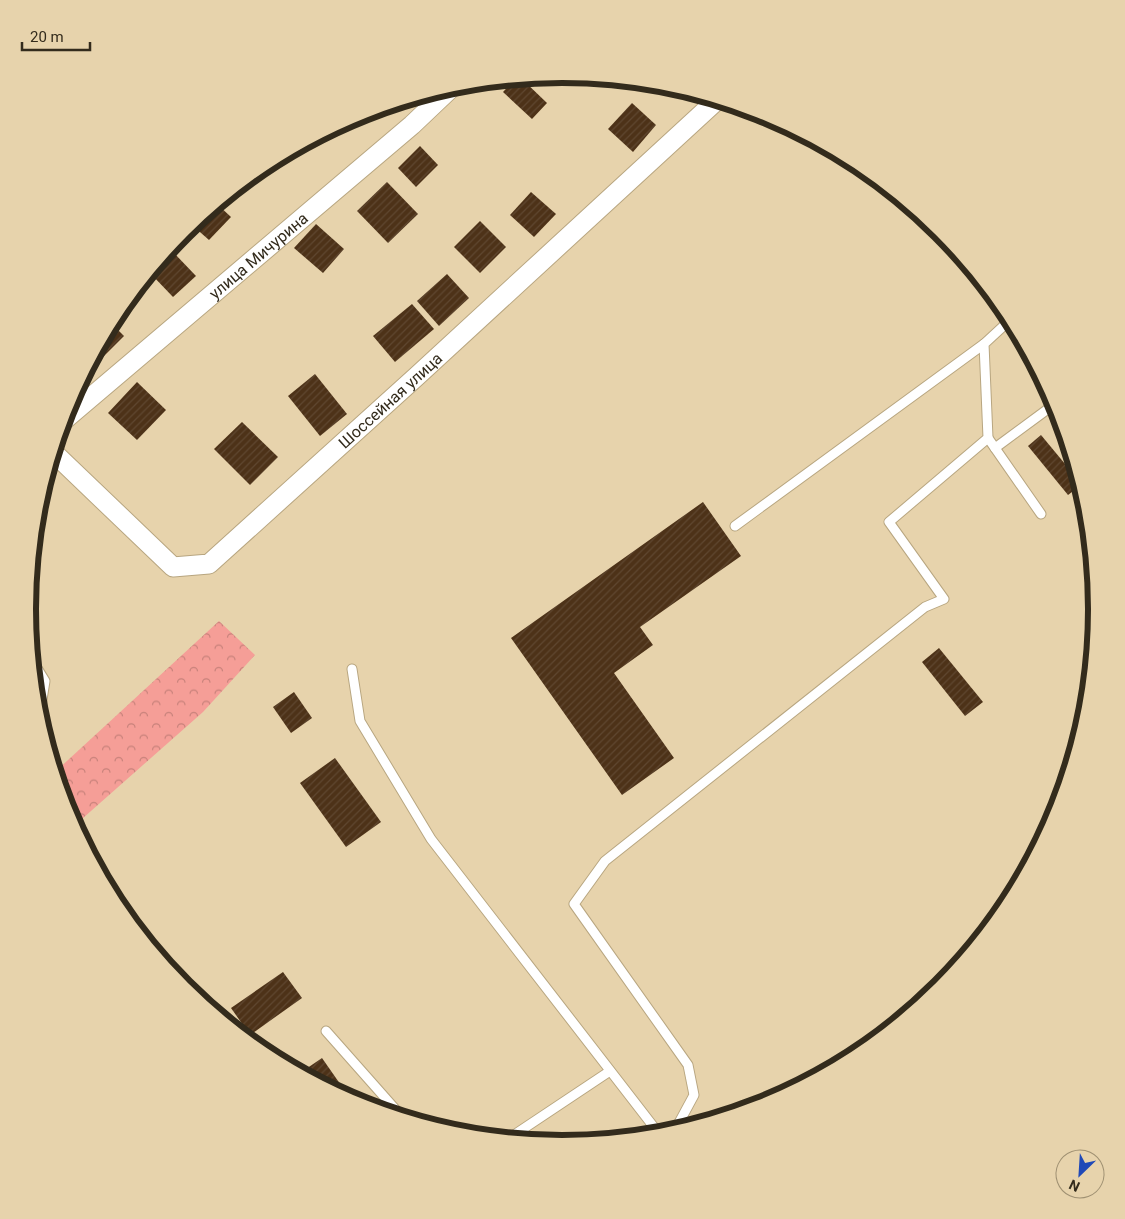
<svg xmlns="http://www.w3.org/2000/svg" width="1125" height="1219" font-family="Roboto,sans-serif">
<defs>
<pattern id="forest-crowns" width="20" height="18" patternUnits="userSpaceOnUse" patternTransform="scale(1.25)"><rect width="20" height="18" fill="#f59e97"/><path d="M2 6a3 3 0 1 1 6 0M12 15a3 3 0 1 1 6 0" fill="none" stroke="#c7817a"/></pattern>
<pattern id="building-hatch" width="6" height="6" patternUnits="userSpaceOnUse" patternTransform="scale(1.25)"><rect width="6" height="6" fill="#4d3218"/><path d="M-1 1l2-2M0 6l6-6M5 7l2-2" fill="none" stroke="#5f4730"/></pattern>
</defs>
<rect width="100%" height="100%" fill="#e7d3ac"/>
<!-- forest -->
<path fill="url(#forest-crowns)" d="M219,621L255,655L203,712L74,826L68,814L55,772Z"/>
<!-- building -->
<g fill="url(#building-hatch)">
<path d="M515,79H522L547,103L532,119L503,92Z"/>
<path d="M632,103L656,125L633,152L608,129Z"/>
<path d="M420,146L438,165L416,187L398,168Z"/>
<path d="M387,182L418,214L388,243L357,211Z"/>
<path d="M531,192L556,214L534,237L510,215Z"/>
<path d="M217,204L231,217L209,240L192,225Z"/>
<path d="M480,221L506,247L480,273L454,247Z"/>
<path d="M316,224L344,249L323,273L294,248Z"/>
<path d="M174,253L196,276L173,297L151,274Z"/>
<path d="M447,274L469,298L439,326L417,301Z"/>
<path d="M412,304L434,329L395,362L373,336Z"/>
<path d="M112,324L124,336L99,361L94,356Z"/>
<path d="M315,374L347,414L320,436L288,396Z"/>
<path d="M137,382L166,410L137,440L108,413Z"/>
<path d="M242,422L278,457L250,485L214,449Z"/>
<path d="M1041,435L1080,482L1081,485L1068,495L1028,446Z"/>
<path d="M703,502L741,556L640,627L653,645L614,673L674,758L622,795L511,638Z"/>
<path d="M939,648L983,702L965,716L922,662Z"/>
<path d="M294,692L312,718L291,733L273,707Z"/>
<path d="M335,758L381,822L346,847L300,783Z"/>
<path d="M283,972L302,998L250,1035L231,1008Z"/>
<path d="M322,1058L352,1101L300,1073Z"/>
</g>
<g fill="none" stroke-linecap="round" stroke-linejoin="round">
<defs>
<g id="lane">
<path d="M934,226L941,239L969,265"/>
<path d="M988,438L1041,514"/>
<path d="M995,448L1056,403"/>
<path d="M735,526L984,344"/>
<path d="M32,660L45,681L39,718"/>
<path d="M352,669L360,721L431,839L660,1135"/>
<path d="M326,1031L403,1118"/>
<path d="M674,1132L694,1095L688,1065L574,904L605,861L925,607L944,599L889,522L988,438L984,344L1010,320L1005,309"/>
<path d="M508,1139L610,1071"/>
</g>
<g id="street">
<path id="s1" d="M63,421L412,125L452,87"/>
<path id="s2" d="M54,453L173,567L209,564L417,376L717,100"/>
</g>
</defs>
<!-- lane casing -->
<use href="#lane" stroke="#b8a680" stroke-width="11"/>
<!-- street casing -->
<use href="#street" stroke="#b8a680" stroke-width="21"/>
<!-- lane -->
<use href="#lane" stroke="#fff" stroke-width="9"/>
<!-- street -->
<use href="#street" stroke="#fff" stroke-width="19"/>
</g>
<g text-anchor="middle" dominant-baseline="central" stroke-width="5" stroke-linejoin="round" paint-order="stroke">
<!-- street labels -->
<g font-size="16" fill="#332b1c" stroke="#e7d3ac">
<text stroke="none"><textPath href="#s1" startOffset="256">улица Мичурина</textPath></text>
<text stroke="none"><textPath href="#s2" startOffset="445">Шоссейная улица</textPath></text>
</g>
</g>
<!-- crop -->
<path d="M0 0H1125V1219H0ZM36 609a526 526 0 1 1 1052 0a526 526 0 1 1-1052 0Z" fill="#e7d3ac" fill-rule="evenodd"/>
<path fill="none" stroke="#332b1c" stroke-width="6" d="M36 609a526 526 0 1 1 1052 0a526 526 0 1 1-1052 0Z"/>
<!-- north arrow -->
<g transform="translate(1080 1174) rotate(205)"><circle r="24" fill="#e7d3ac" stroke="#9f9072"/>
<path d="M0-4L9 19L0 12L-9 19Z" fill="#2049b7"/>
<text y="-8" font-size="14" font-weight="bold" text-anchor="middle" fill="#332b1c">N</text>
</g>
<!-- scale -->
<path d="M22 42v8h68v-8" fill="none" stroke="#332b1c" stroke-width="2.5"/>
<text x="30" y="42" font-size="15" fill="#332b1c" stroke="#e7d3ac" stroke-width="4" paint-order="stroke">20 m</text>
</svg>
